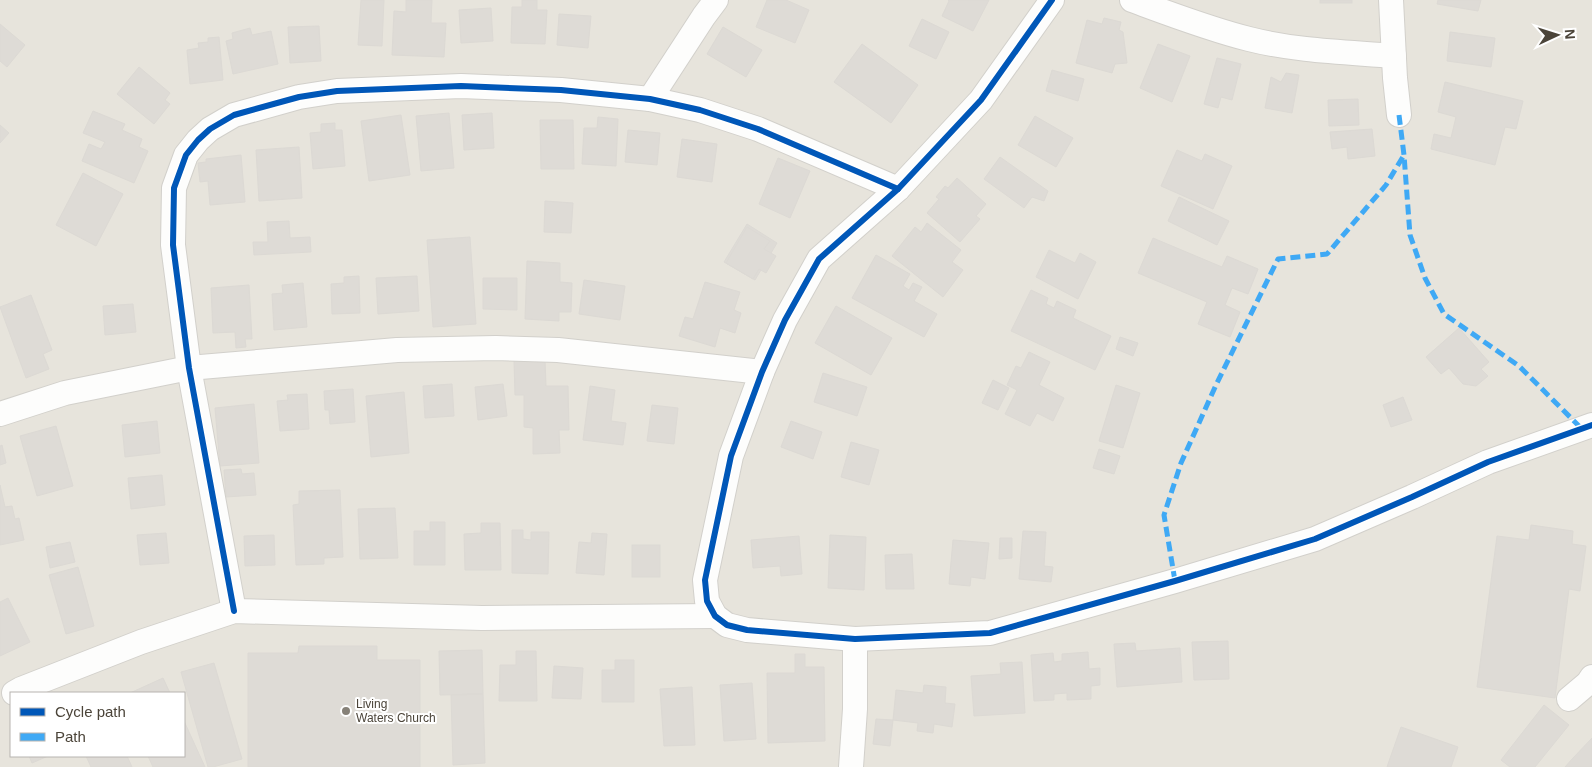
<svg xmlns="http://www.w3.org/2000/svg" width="1592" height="767" font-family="Arial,sans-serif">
<rect width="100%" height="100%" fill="#f4f2ee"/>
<!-- residential -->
<path fill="#e7e4dc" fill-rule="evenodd" d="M0,0H1592V767H0ZM11,693H184V756H11Z"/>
<!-- building -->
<g fill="#dedbd6" stroke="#dcd9d4">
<path d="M361,0H384L382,46L358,45Z"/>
<path d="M406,0H432L431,23H446L444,57L392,55L394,11L406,12Z"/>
<path d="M522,0H537V10H547L545,44L511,43L512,7H522Z"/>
<path d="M767,0H786L809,10L795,43L756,27Z"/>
<path d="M948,0H989L973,31L942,16L949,1Z"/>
<rect x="1320" y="0" width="32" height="3"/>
<path d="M1438,0H1481L1478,11L1437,4Z"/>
<path d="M491,8L493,41L461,43L459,10Z"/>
<path d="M559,14L591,16L588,48L557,45Z"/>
<path d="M1104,18L1121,22L1119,30L1123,32L1127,63L1115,64L1112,73L1076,63L1087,20L1102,24Z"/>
<path d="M922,19L949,32L936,59L909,46Z"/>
<path d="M0,24L25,45L7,67L0,61Z"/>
<path d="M319,26L321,61L290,63L288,27Z"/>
<path d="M723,27L762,50L746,77L707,54Z"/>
<path d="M250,28L252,35L271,31L278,64L233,74L226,41L233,39L232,33Z"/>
<path d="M1450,32L1495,38L1491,67L1447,61Z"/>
<path d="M219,37L223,80L190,84L187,50L199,48L198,43L208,42V38Z"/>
<path d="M862,44L918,85L891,123L834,82Z"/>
<path d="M1158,44L1190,56L1172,102L1140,88Z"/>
<path d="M1217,58L1241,64L1232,100L1221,97L1218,108L1204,104Z"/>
<path d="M139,67L170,93L165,100L170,104L154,124L117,94Z"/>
<path d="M1052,70L1084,79L1078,101L1046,91Z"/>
<path d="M1286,73L1299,75L1292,113L1265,108L1271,77L1281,82Z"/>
<path d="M1445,82L1523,101L1516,129L1505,127L1495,165L1431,149L1434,134L1451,138L1456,117L1438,112Z"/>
<path d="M1358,99L1359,125L1329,126L1328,100Z"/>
<path d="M93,111L125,124L122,130L142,139L139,147L148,151L134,183L82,161L89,144L101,149L105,142L83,133Z"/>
<path d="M449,113L454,168L421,171L416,116Z"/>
<path d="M492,113L494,148L464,150L462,115Z"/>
<path d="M401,115L410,175L369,181L361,121Z"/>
<path d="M1035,116L1073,138L1056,167L1018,145Z"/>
<path d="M598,117L618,119L616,166L582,164L584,128H597Z"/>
<path d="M540,120H573L574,169H541Z"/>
<path d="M335,123V130H342L345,166L313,169L310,133L321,132V124Z"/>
<path d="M0,125L9,133L0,143Z"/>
<path d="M1372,129L1375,156L1348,159L1347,147L1332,149L1330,132Z"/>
<path d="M628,130L660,133L657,165L625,162Z"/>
<path d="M682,139L717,144L712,182L677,177Z"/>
<path d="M299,147L302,198L259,201L256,150Z"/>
<path d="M1177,150L1202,161L1205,154L1232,166L1213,209L1161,186Z"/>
<path d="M241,155L245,202L210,205L208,181L200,182L198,163L206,162V159Z"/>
<path d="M1000,157L1048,191L1044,201L1032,197L1024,208L984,179Z"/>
<path d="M778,158L810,171L790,218L759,204Z"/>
<path d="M83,173L123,194L96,246L56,225Z"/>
<path d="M957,178L986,204L976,216L980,219L960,242L927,213L939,199L936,197L945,186L948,188Z"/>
<path d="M1179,197L1229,221L1217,245L1168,221Z"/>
<path d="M545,201L573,203L571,233L544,232Z"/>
<path d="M289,221L290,238L310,237L311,252L254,255L253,242H268L267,222Z"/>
<path d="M927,223L961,250L952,262L963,270L943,297L892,256L915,227L921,232Z"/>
<path d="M747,224L777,243L755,280L724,262Z"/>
<path d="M747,227L770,241L764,249L776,256L766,273L759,269L753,279L726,263Z"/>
<path d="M470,237L476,324L433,327L427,240Z"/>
<path d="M1153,238L1222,267L1227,256L1258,269L1248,294L1232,288L1225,305L1240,312L1230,337L1198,324L1207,302L1138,273Z"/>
<path d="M1049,250L1075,263L1080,253L1096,262L1078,299L1036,277Z"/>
<path d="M876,255L910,274L903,286L909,290L913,283L922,287L914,301L937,314L924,337L852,298Z"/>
<path d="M527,261L560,263V282L572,283L571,312H559V321L525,319Z"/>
<path d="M359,276L360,313L332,314L331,284L344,283V277Z"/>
<path d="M417,276L419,311L378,314L376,278Z"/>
<path d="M483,278H517V310L483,309Z"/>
<path d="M584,280L625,286L620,320L579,314Z"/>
<path d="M705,282L740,292L734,310L741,313L735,333L720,328L715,347L679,336L685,317L693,319Z"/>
<path d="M303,283L307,327L274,330L272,294L283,293L282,285Z"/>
<path d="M249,285L252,339H245L246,347L236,348L235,332L213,333L211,288Z"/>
<path d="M1031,290L1048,298L1046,304L1054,308L1057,301L1076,310L1073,318L1111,336L1095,370L1011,331Z"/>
<path d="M31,295L52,350L43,354L49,369L26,378L0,307Z"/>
<path d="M133,304L136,332L105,335L103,306Z"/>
<path d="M836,306L892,338L871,375L815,343Z"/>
<path d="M1459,328L1489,362L1481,369L1488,376L1476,386L1463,384L1449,368L1441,374L1426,357Z"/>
<path d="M1120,337L1138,343L1133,356L1116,349Z"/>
<path d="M1029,352L1050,362L1039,385L1064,398L1053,421L1037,413L1030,426L1005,414L1017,390L1007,385L1016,366L1021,368Z"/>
<path d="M514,360H545L546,386H568L569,430H559L560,453L533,454V428L524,427V395H515Z"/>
<path d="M823,373L867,387L857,416L814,402Z"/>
<path d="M993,380L1009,388L998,410L982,403Z"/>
<path d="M452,384L454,416L425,418L423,386Z"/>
<path d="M503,384L507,416L478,420L475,387Z"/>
<path d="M1116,385L1140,393L1123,448L1099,441Z"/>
<path d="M590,386L615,390L611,421L626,423L623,445L583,440Z"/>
<path d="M353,389L355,422L330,424L329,410H325L324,391Z"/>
<path d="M404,392L409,453L371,457L366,396Z"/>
<path d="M307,394L309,429L280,431L277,401L288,400L287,395Z"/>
<path d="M1403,397L1412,420L1391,427L1383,405Z"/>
<path d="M254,404L259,463L220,466L215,408Z"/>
<path d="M652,405L678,408L674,444L647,441Z"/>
<path d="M157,421L160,453L125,457L122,425Z"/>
<path d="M791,421L822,432L813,459L781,447Z"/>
<path d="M56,426L73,486L37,496L20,436Z"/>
<path d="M851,442L879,450L869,485L841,477Z"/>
<path d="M2,445L6,463L0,465V446Z"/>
<path d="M1099,449L1120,456L1114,474L1093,468Z"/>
<path d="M241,469L242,474L254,473L256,495L226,497L224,470Z"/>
<path d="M162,475L165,505L131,509L128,478Z"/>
<path d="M0,485L5,507L12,506L15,519L19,518L24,540L0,545Z"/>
<path d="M340,490L343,557L324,558V564L296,565L293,505L299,504V491Z"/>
<path d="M395,508L398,558L360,559L358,509Z"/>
<path d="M430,522H445V565H414V531H430Z"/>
<path d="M481,523H500L501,570H465L464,534L481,533Z"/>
<path d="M1531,525L1573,531L1572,544L1586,546L1580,591L1569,589L1555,698L1477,687L1497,536L1529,540Z"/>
<path d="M512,530H523V539L531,540V532H549L548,574L512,573Z"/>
<path d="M1023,531L1046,532L1044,566L1053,567L1051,582L1019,579Z"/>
<path d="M166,533L169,563L140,565L137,535Z"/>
<path d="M592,533L607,534L604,575L576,573L579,542L591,543Z"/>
<path d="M274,535L275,565L245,566L244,536Z"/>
<path d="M830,535L866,537L864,590L828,588Z"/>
<path d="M799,536L802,574L781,576L780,566L753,568L751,540Z"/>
<path d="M1000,538H1012V558L999,559Z"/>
<path d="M953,540L989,543L985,579L971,577L970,586L949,584Z"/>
<path d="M70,542L75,562L50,568L46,547Z"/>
<rect x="632" y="545" width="28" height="32"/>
<path d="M912,554L914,589H886L885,555Z"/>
<path d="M78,567L94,626L66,634L49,575Z"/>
<path d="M8,598L30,642L0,656V602Z"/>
<path d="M1228,641L1229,679L1194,680L1192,642Z"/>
<path d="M1135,643L1136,651L1180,648L1182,682L1117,687L1114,644Z"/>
<path d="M299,646H377V660H420V767H248V653H298Z"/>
<path d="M482,650L483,694L440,695L439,651Z"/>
<path d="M516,651H536L537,701H499L500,665H516Z"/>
<path d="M1088,652L1089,669L1100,668V685L1091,686V699L1067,700V693L1054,694V700L1034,701L1031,655L1053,653L1054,662L1062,661V654Z"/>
<path d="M795,654H805V667H824L825,741L768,743L767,673H795Z"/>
<path d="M615,660H634V702H602V670H615Z"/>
<path d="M1022,662L1025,713L974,716L971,676L1001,674L1000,663Z"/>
<path d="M214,663L242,759L213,767H208L181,672Z"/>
<path d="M554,666L583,668L581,699L552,698Z"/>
<path d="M163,678L170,693H130Z"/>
<path d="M752,683L756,739L724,741L720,685Z"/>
<path d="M924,685L946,687L945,703L955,704L952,727L934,724L933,733L917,731L918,723L893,720L896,690L923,693Z"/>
<path d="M692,687L695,745L664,746L660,689Z"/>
<path d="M483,694L485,763L453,765L451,695Z"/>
<path d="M1544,705L1569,725L1535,767H1510L1501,760Z"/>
<path d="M876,719L893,720L890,746L873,744Z"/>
<path d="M184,721L205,767H153L148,756H184Z"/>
<path d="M1401,727L1458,747L1451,767H1387Z"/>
<path d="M1592,738V767H1565L1573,758Z"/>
<path d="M29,756H48L32,763Z"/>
<path d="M86,756H127L132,767H91Z"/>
</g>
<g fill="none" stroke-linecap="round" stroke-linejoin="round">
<defs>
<g id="minor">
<path d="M1052,0L981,100L898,189L819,259L785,320L762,372L731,456L705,580L707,601L715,616L727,625L747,630L855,639L990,633L1175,581L1315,539L1412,497L1488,462L1592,425"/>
<path d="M1132,0C1170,14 1209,29 1249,39C1296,51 1345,52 1394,56"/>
<path d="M1391,0L1395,78L1399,115"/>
<path d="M650,99L704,16L716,0"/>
<path d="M0,414L65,393L189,368L397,350L496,348L558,350L762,372"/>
<path d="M234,611L189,368L173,245L174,188L186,155L198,140L210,129L234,115L299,97L337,91L461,86L561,90L650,99L700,110L758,129L898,189"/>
<path d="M14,693L21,689L141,642L234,611L482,618L715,616"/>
<path d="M1569,699L1588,683L1592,677"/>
<path d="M851,767L855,709V639"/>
</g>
</defs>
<!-- minor casing -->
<use href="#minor" stroke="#d2d0cb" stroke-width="26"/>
<!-- minor -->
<use href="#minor" stroke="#fdfdfc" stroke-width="24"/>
<!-- quiet -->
<g stroke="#3fa9f5" stroke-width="5" stroke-dasharray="10 5" stroke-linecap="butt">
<path d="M1399,115L1404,155L1410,235L1425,278L1444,314L1519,366L1581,428"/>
<path d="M1175,581L1164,515L1181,463L1216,385L1278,259L1327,254L1386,185L1404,155"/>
</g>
<defs>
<g id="cycleway">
<path d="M1052,0L981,100L898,189L819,259L785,320L762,372L731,456L705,580L707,601L715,616L727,625L747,630L855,639L990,633L1175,581L1315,539L1412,497L1488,462L1592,425"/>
<path d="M234,611L189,368L173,245L174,188L186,155L198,140L210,129L234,115L299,97L337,91L461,86L561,90L650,99L700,110L758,129L898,189"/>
</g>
</defs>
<!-- cycleway casing -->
<use href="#cycleway" stroke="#fff" stroke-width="9"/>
<!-- cycleway -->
<use href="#cycleway" stroke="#0057b8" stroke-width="6"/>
</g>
<!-- markers -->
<circle fill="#868178" stroke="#fff" stroke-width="2" cx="346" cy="711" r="5"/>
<g text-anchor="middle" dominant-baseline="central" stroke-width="4" stroke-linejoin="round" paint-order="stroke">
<!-- poi labels -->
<g font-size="12" fill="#4b4439" stroke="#fff" text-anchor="start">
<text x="356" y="704">Living<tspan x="356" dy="14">Waters Church</tspan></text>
</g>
</g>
<!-- legend -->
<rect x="10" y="692" width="175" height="65" fill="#ffffff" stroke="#b7b4b0"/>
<rect x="20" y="708" width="25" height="8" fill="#0057b8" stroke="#b7b4b0"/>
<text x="55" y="717" font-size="15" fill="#4b4439">Cycle path</text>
<rect x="20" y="733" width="25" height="8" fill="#3fa9f5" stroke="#b7b4b0"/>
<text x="55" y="742" font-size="15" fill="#4b4439">Path</text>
<!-- north arrow -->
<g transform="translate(1557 35) rotate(86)" stroke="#ffffff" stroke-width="4" paint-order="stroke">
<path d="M0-4L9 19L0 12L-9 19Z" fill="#4b4439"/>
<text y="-8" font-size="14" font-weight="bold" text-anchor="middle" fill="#4b4439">N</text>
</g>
</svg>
